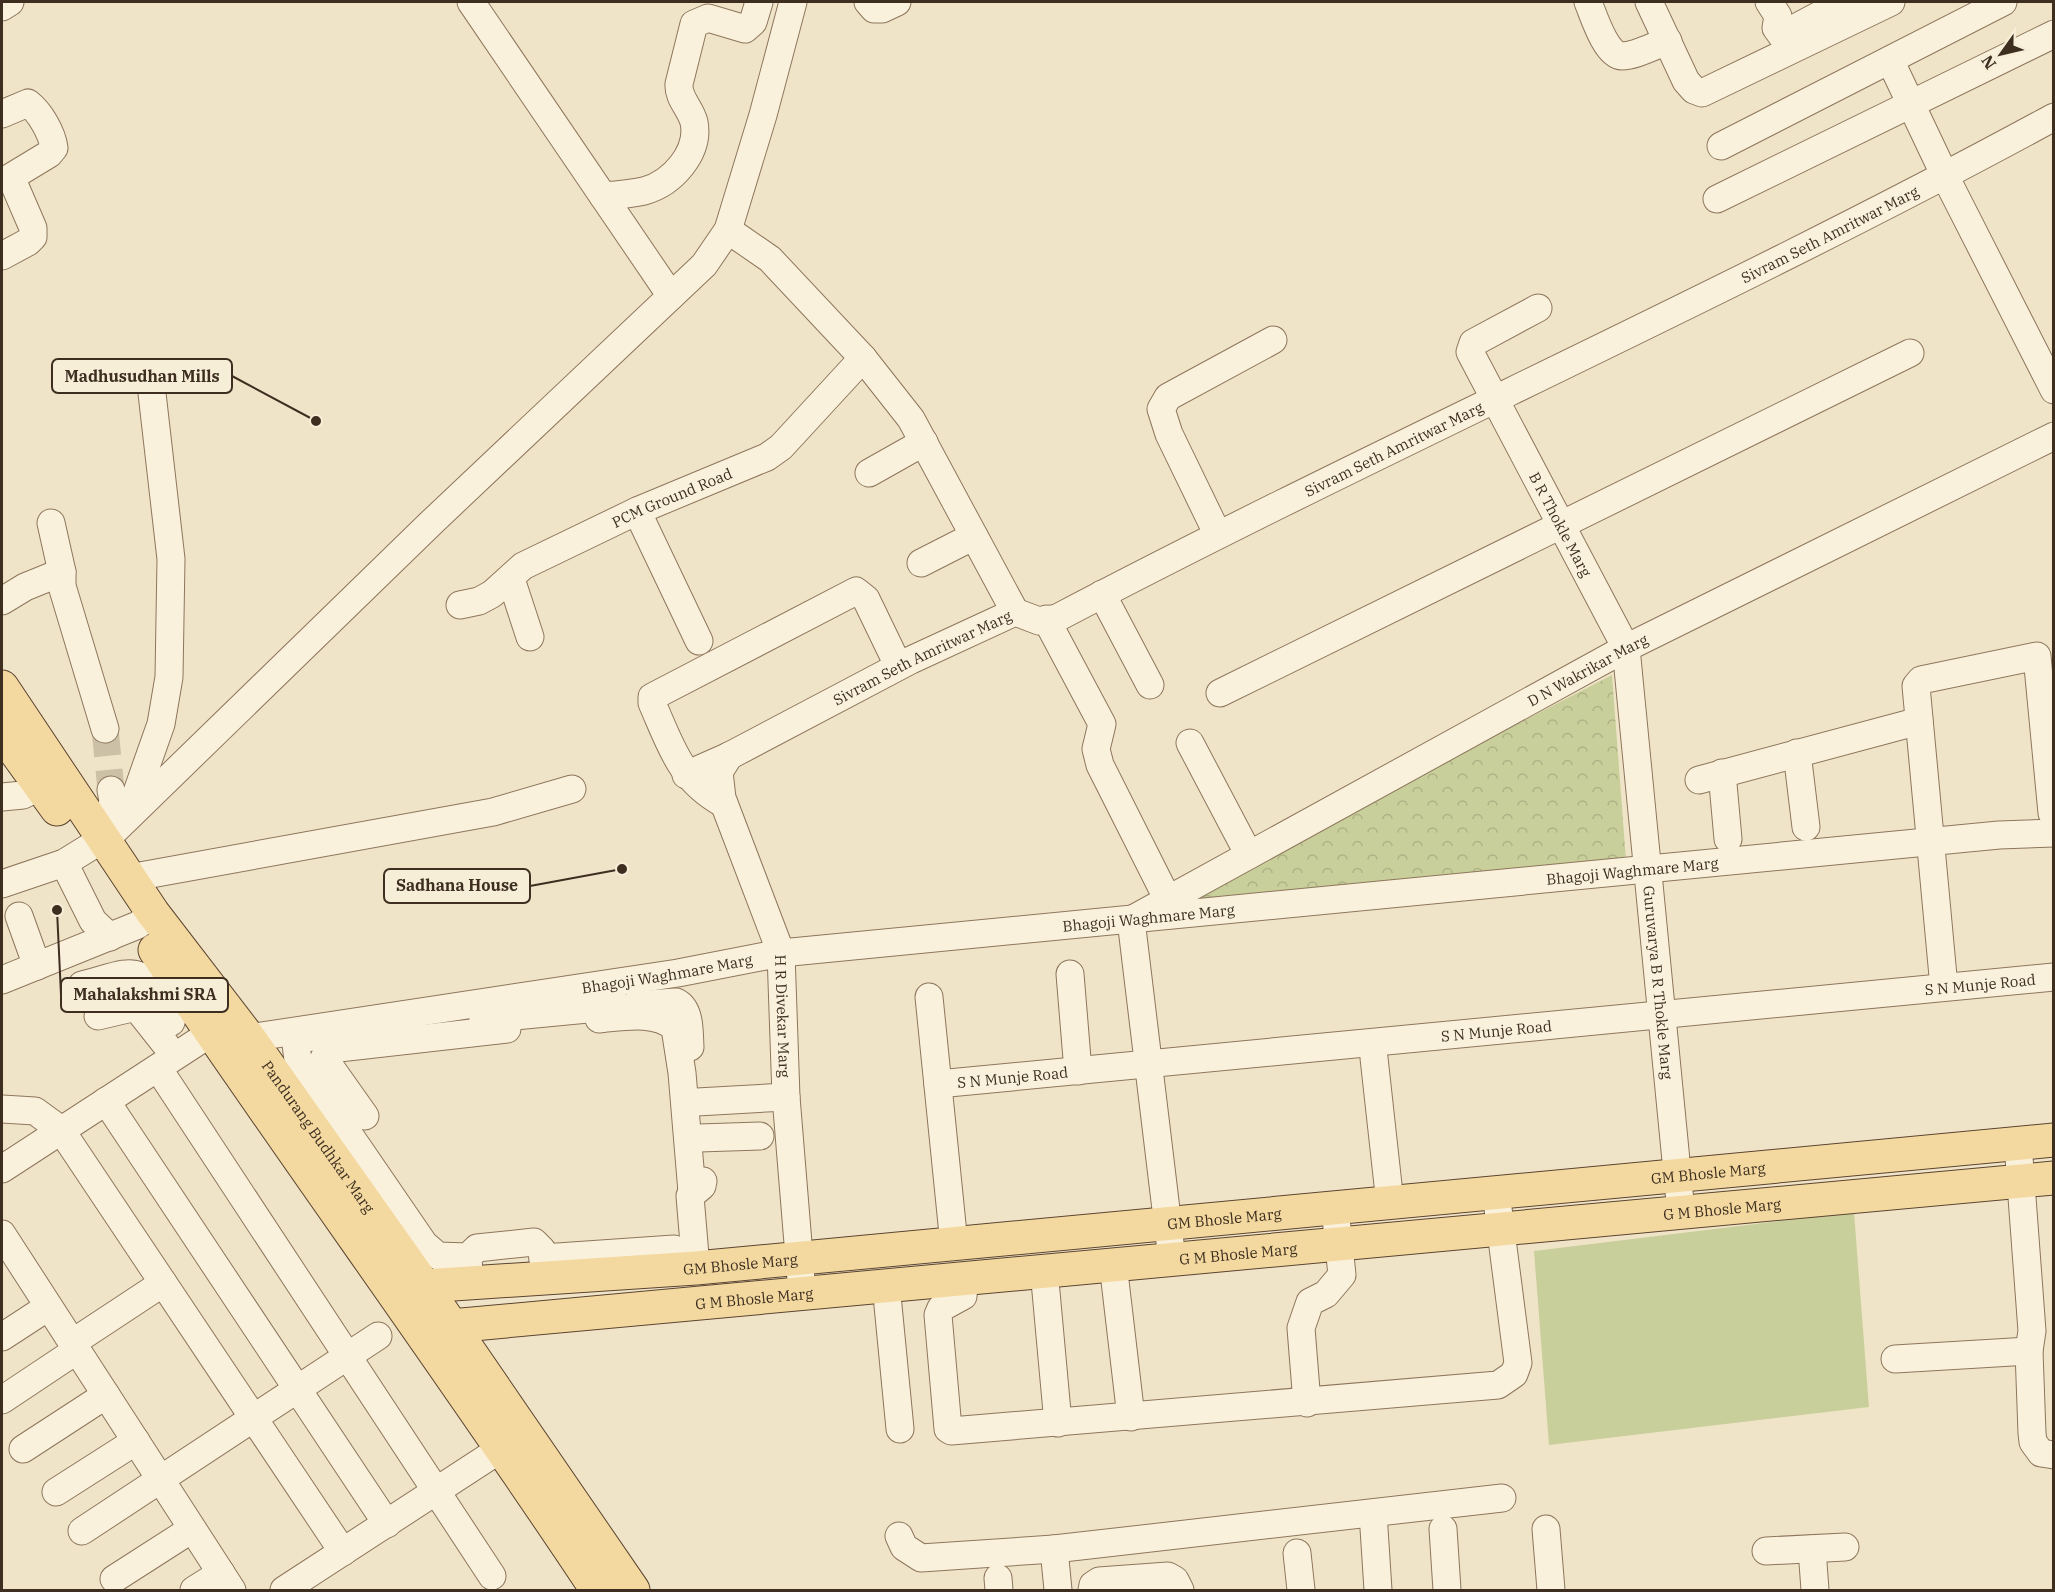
<svg xmlns="http://www.w3.org/2000/svg" width="2055" height="1592" font-family="'IBM Plex Serif',serif">
<defs>
<pattern id="park-crowns" width="20" height="18" patternUnits="userSpaceOnUse" patternTransform="scale(1.5)"><rect width="20" height="18" fill="#c9cf9b"/><path d="M2 6a3 3 0 1 1 6 0M12 15a3 3 0 1 1 6 0" fill="none" stroke="#aeb285"/></pattern>
</defs>
<rect width="100%" height="100%" fill="#f0e4c8"/>
<!-- grass -->
<path fill="#c9cf9b" d="M1854,1212L1869,1407L1549,1445L1534,1251Z"/>
<!-- park -->
<path fill="url(#park-crowns)" d="M1612,675L1626,860L1200,901L1196,899L1199,889Z"/>
<g fill="none" stroke-linecap="round" stroke-linejoin="round">
<!-- minor-tunnel -->
<path stroke="#ccc0a6" stroke-width="27" stroke-dasharray="27 14" stroke-linecap="butt" d="M105,729L111,790"/>
<defs>
<g id="minor">
<path d="M471,2L671,296"/>
<path d="M868,2L874,9H882L897,2"/>
<path d="M1588,2C1593,14 1606,56 1622,56C1636,56 1655,45 1668,41"/>
<path d="M1649,2L1686,81L1694,90L1702,93L1891,2"/>
<path d="M1769,2L1778,16L1776,28L1787,43L1795,45L1810,37"/>
<path d="M2,7L10,2"/>
<path d="M1782,35L1844,2"/>
<path d="M1890,60L1945,176L2054,390"/>
<path d="M2,114L28,103C40,112 52,133 54,148L49,154L11,177L33,228V237L28,242L2,256"/>
<path d="M1721,146L2003,2"/>
<path d="M603,196C617,195 631,194 644,191C673,183 700,152 694,122C690,107 678,99 679,84L694,24L708,18L745,29L753,22L759,2"/>
<path d="M1717,199L2054,34"/>
<path d="M728,230L770,259L863,358L911,419L1015,612"/>
<path id="s1" d="M1538,308L1473,343L1470,352L1626,648L1681,1212"/>
<path d="M869,473L924,442"/>
<path d="M637,511L699,641"/>
<path d="M51,523L62,572V586L105,729"/>
<path d="M1217,533L1169,434L1161,409L1168,397L1273,340"/>
<path d="M921,563L974,536"/>
<path d="M511,579L530,637"/>
<path d="M1102,594L1150,685"/>
<path d="M2,601L25,587L62,572"/>
<path id="s2" d="M460,605L479,601L492,594L523,566L637,511L767,457L781,447L863,358"/>
<path d="M1046,619L1102,724L1096,749L1100,765L1168,900"/>
<path d="M1220,693L1910,353"/>
<path d="M1190,743L1249,855"/>
<path d="M1797,753L1806,827"/>
<path id="s3" d="M729,756L719,772L722,798L781,953L786,1097L802,1292"/>
<path d="M1722,773L1728,839"/>
<path id="s4" d="M686,775L729,756L911,660L1015,612L1039,621L1057,618C1386,445 1727,295 2054,117"/>
<path d="M1699,780L1919,721"/>
<path d="M2,797L23,795L40,786"/>
<path d="M724,804C680,780 671,746 652,703V697L856,591L866,599L894,657"/>
<path d="M131,809L161,724L169,677L171,559L150,376"/>
<path d="M103,840L113,801L111,790"/>
<path d="M64,863L93,921L110,937"/>
<path d="M129,878L493,812L572,789"/>
<path d="M2,884L64,863L111,834L432,522L704,265L728,230L763,115L793,2"/>
<path d="M19,916L37,966"/>
<path d="M1070,974L1078,1071"/>
<path d="M2,980L138,925L153,913"/>
<path d="M82,985C142,969 136,963 173,1015L171,1022L157,1031"/>
<path d="M1944,987L1916,686L1921,680L2037,656L2052,813"/>
<path d="M929,997L954,1244"/>
<path d="M635,1005L676,1002C691,1009 689,1033 690,1047"/>
<path d="M98,1016L136,1007L166,1045"/>
<path d="M483,1019L619,1006"/>
<path d="M599,1019C622,1017 656,1010 675,1028L682,1073L692,1192"/>
<path d="M325,1035L301,1039L296,1044L298,1060L424,1244L438,1256L468,1257"/>
<path id="s5" d="M249,1038L678,973L781,953L1999,835L2054,833"/>
<path d="M1374,1058L1390,1203"/>
<path d="M158,1068L492,1576"/>
<path id="s6" d="M938,1084L2054,977"/>
<path d="M106,1101L387,1524"/>
<path d="M697,1102L786,1097"/>
<path d="M2,1109L35,1111L61,1130L343,1552"/>
<path d="M365,1116L324,1058L330,1049L507,1029"/>
<path d="M699,1138L760,1136"/>
<path d="M2018,1144L2032,1331L2029,1351L2032,1433L2033,1442L2041,1453L2054,1455"/>
<path d="M2,1169L211,1033"/>
<path d="M2,1234L232,1590"/>
<path d="M543,1258L674,1249"/>
<path id="s7" d="M1172,1259L1131,920L1626,648L2054,436"/>
<path d="M1113,1264L1131,1417"/>
<path d="M696,1268L690,1196L702,1186L703,1181"/>
<path d="M1044,1270L1058,1423"/>
<path d="M469,1274L468,1257L477,1248L534,1242L542,1250L545,1278"/>
<path d="M965,1277L963,1296L941,1308L938,1315L948,1429L951,1431L1498,1385L1514,1374L1518,1363L1496,1193"/>
<path d="M886,1285L900,1429"/>
<path d="M2,1337L48,1307"/>
<path d="M72,1343L163,1283"/>
<path d="M1895,1359L2029,1351"/>
<path d="M2,1400L77,1350"/>
<path d="M1307,1403L1301,1328L1310,1302L1326,1294L1342,1275L1335,1208"/>
<path d="M23,1449L106,1395"/>
<path d="M56,1492L136,1441"/>
<path d="M1373,1513L1378,1590"/>
<path d="M1443,1529L1447,1590"/>
<path d="M1546,1529L1551,1590"/>
<path d="M82,1531L378,1336"/>
<path d="M899,1536L904,1547L921,1558L1054,1549"/>
<path d="M1812,1549L1815,1590"/>
<path d="M1766,1551L1845,1547"/>
<path d="M1297,1553L1301,1590"/>
<path d="M998,1578L999,1590"/>
<path d="M114,1579L192,1529"/>
<path d="M194,1590L221,1573"/>
<path d="M284,1590L519,1437"/>
<path d="M1058,1590L1054,1549L1502,1498"/>
<path d="M1092,1590L1093,1585L1099,1581L1168,1576L1175,1580L1180,1590"/>
</g>
<g id="major">
<path id="s8" d="M2,687L153,913L249,1038L423,1284L633,1590"/>
<path d="M2,733L57,809"/>
<path d="M155,950C300,1165 454,1374 597,1590"/>
<path id="s9" d="M397,1296L424,1286L696,1268L2054,1140"/>
<path id="s10" d="M425,1338L452,1326L462,1325L2054,1178"/>
</g>
</defs>
<!-- minor casing -->
<use href="#minor" stroke="#8d765c" stroke-width="29"/>
<!-- major casing -->
<use href="#major" stroke="#5b4430" stroke-width="35"/>
<!-- minor -->
<use href="#minor" stroke="#faf1dc" stroke-width="27"/>
<!-- major -->
<use href="#major" stroke="#f3d9a0" stroke-width="33"/>
</g>
<g text-anchor="middle" dominant-baseline="central" stroke-width="5" stroke-linejoin="round" paint-order="stroke">
<!-- street labels -->
<g font-size="15" fill="#3d2e20" stroke="#f7eed8">
<text stroke="none"><textPath href="#s4" startOffset="1274">Sivram Seth Amritwar Marg</textPath></text>
<text stroke="none"><textPath href="#s4" startOffset="788">Sivram Seth Amritwar Marg</textPath></text>
<text stroke="none"><textPath href="#s2" startOffset="240">PCM Ground Road</textPath></text>
<text stroke="none"><textPath href="#s1" startOffset="278">B R Thokle Marg</textPath></text>
<text stroke="none"><textPath href="#s4" startOffset="264">Sivram Seth Amritwar Marg</textPath></text>
<text stroke="none"><textPath href="#s7" startOffset="862">D N Wakrikar Marg</textPath></text>
<text stroke="none"><textPath href="#s5" startOffset="1394">Bhagoji Waghmare Marg</textPath></text>
<text stroke="none"><textPath href="#s5" startOffset="908">Bhagoji Waghmare Marg</textPath></text>
<text stroke="none"><textPath href="#s5" startOffset="423">Bhagoji Waghmare Marg</textPath></text>
<text stroke="none"><textPath href="#s1" startOffset="754">Guruvarya B R Thokle Marg</textPath></text>
<text stroke="none"><textPath href="#s6" startOffset="1047">S N Munje Road</textPath></text>
<text stroke="none"><textPath href="#s3" startOffset="274">H R Divekar Marg</textPath></text>
<text stroke="none"><textPath href="#s6" startOffset="561">S N Munje Road</textPath></text>
<text stroke="none"><textPath href="#s6" startOffset="75">S N Munje Road</textPath></text>
<text stroke="none"><textPath href="#s8" startOffset="550">Pandurang Budhkar Marg</textPath></text>
<text stroke="none"><textPath href="#s9" startOffset="1318">GM Bhosle Marg</textPath></text>
<text stroke="none"><textPath href="#s10" startOffset="1305">G M Bhosle Marg</textPath></text>
<text stroke="none"><textPath href="#s9" startOffset="832">GM Bhosle Marg</textPath></text>
<text stroke="none"><textPath href="#s10" startOffset="819">G M Bhosle Marg</textPath></text>
<text stroke="none"><textPath href="#s9" startOffset="346">GM Bhosle Marg</textPath></text>
<text stroke="none"><textPath href="#s10" startOffset="333">G M Bhosle Marg</textPath></text>
</g>
</g>
<!-- callouts -->
<path fill="none" stroke="#3d2e20" stroke-width="2" d="M316 421L232 376M622 869L530 886M57 910L61 995"/>
<g fill="#3d2e20" stroke="#f7eed8" stroke-width="2">
<circle cx="316" cy="421" r="6"/>
<circle cx="622" cy="869" r="6"/>
<circle cx="57" cy="910" r="6"/>
</g>
<g fill="#f7eed8" stroke="#3d2e20" stroke-width="2">
<rect x="52" y="359" width="180" height="34" rx="6"/>
<rect x="384" y="869" width="146" height="34" rx="6"/>
<rect x="61" y="978" width="167" height="34" rx="6"/>
</g>
<g font-size="16" text-anchor="middle" font-weight="bold" fill="#3d2e20">
<text x="142" y="382">Madhusudhan Mills</text>
<text x="457" y="891">Sadhana House</text>
<text x="145" y="1000">Mahalakshmi SRA</text>
</g>
<!-- border -->
<rect width="2055" height="1592" fill="none" stroke="#3d2e20" stroke-width="6"/>
<!-- north arrow -->
<g transform="translate(2001 54) rotate(236)" stroke="#f7eed8" stroke-width="4.5" paint-order="stroke">
<path d="M0-4.5L10 22L0 15L-10 22Z" fill="#3d2e20"/>
<text y="-9" font-size="16" font-weight="bold" text-anchor="middle" fill="#3d2e20">N</text>
</g>
</svg>
